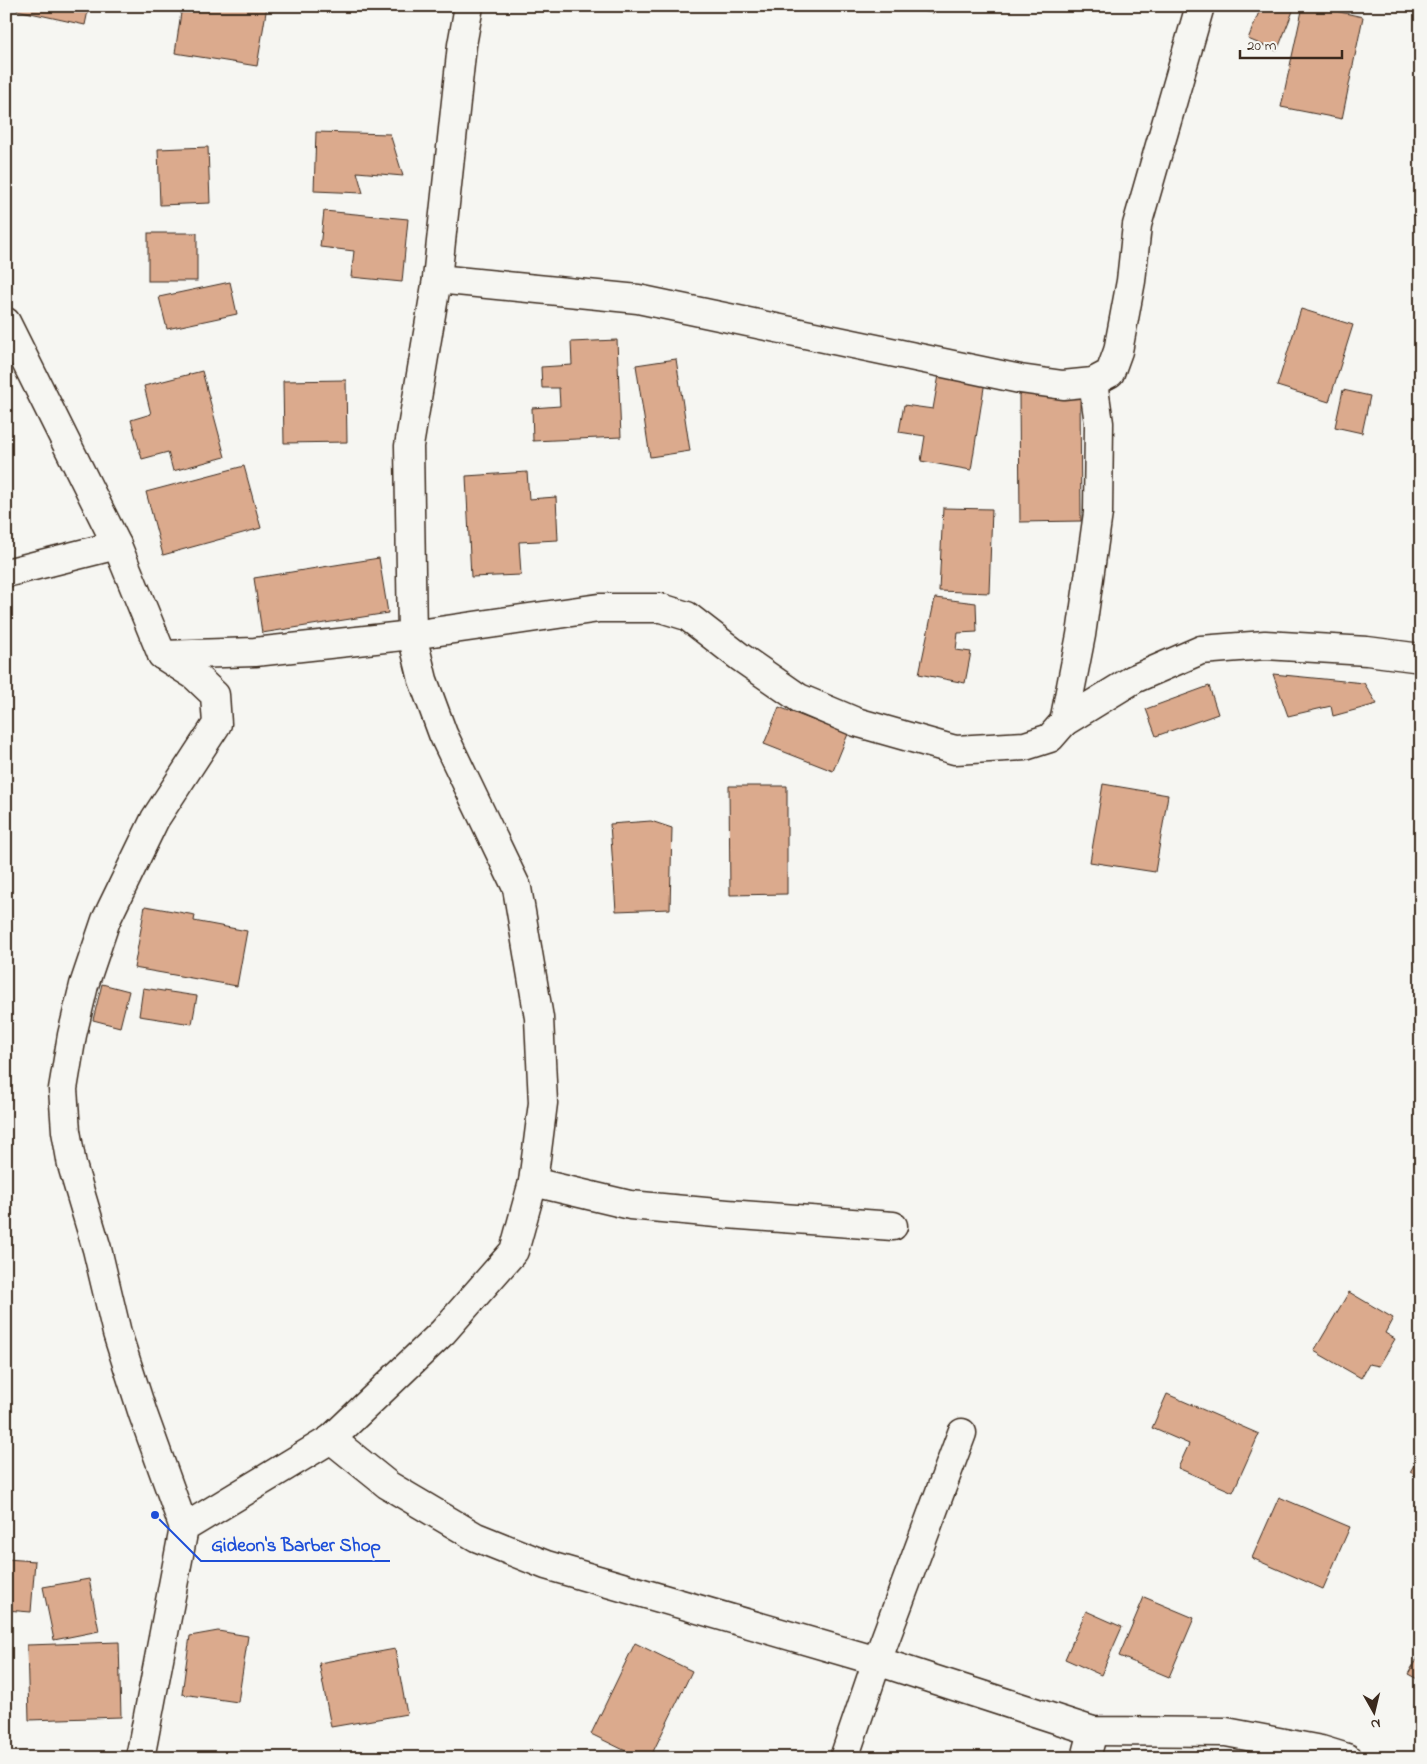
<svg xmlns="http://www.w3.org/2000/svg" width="1427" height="1764" font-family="'Indie Flower',sans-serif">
<rect width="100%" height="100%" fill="#f6f6f2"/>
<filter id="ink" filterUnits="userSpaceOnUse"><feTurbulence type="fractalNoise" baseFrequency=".02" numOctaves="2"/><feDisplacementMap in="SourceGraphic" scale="10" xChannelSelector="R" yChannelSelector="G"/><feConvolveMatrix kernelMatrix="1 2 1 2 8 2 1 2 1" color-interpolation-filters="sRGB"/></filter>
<g filter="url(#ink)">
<!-- building -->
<g fill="#dbaa8d" stroke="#3b2a1e">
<path d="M17,6H89L85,25L17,10Z"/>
<path d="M182,6H267L257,66L175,53Z"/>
<path d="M885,6H934L933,13Z"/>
<path d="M1258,6H1295L1277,51L1248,39L1261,7Z"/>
<path d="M1303,6H1312L1363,17L1342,119L1281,107Z"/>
<path d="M316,132L390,134L403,176L357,172L363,193L314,191Z"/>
<path d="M208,147L210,203L160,205L158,149Z"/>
<path d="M324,211L408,219L402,282L351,277L354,251L320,247Z"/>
<rect x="148" y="233" width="49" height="48"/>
<path d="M230,282L237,314L167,329L159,297Z"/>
<path d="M1301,309L1353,325L1329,402L1277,386Z"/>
<path d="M617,340L621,437L533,441L532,408L560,406L559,388H542L541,367L572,365L571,342Z"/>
<path d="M676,359L690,451L650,457L636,365Z"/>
<path d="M202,371L225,457L173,471L168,452L142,459L131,420L151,414L144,386Z"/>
<path d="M939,375L985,381L971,470L921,461L925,436L899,432L904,405L933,409Z"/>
<path d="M346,380L347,442L284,443L283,381Z"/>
<path d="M1343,390L1370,396L1362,433L1335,427Z"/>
<path d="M1080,393L1081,521L1020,522L1019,394Z"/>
<path d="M244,466L261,528L163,555L146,492Z"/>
<path d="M527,472L529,499L556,497L558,540L519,542L521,575L471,577L466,476Z"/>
<path d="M943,508L992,509L989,593L939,591Z"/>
<path d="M379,558L388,613L262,633L254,578Z"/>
<path d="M935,598L976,603L977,632L958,633L956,650L971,652L965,683L919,674Z"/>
<path d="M1273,674L1364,683L1377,704L1333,716L1331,706L1288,716Z"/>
<path d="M1209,686L1218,714L1156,736L1146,709Z"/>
<path d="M779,707L848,734L833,771L764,744Z"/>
<path d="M1103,784L1168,795L1155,872L1090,862Z"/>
<path d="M729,786H787V894L730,895Z"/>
<path d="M651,821L672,828L670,909L616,911L610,824Z"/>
<path d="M145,906L195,915L194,921L247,931L237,986L134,968Z"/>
<path d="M102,984L129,991L120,1027L93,1020Z"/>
<path d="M143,988L197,996L192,1024L139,1016Z"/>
<path d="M1349,1292L1393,1318L1385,1333L1395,1339L1379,1366L1369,1364L1361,1378L1314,1351Z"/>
<path d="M1167,1394L1259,1434L1233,1492L1178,1468L1189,1444L1152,1428Z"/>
<path d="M1421,1453V1478L1410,1472Z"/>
<path d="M1279,1497L1350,1527L1323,1589L1252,1558Z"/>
<path d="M6,1559L35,1561L31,1612L6,1610Z"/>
<path d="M89,1579L99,1631L54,1640L43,1587Z"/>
<path d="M1144,1597L1194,1618L1169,1677L1119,1656Z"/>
<path d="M1086,1611L1122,1627L1101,1675L1065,1659Z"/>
<path d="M218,1631L248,1636L238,1702L182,1694L190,1636Z"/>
<path d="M119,1642L121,1717L29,1720L27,1645Z"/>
<path d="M635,1643L692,1671L650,1758H640L591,1734Z"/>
<path d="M395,1649L407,1714L331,1727L319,1663Z"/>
<path d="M1421,1652V1681L1408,1674Z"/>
</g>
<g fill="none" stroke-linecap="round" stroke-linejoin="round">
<defs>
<g id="minor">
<path d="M437,279L638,299L1020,379L1063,385L1093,382L1110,373L1118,351L1131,281L1137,225L1200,6"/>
<path d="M6,322L117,545L162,655L195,676L215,695L217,724L155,819L106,920L84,985L72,1035L63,1089L66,1131L72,1165L97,1249L117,1333L143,1414L184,1528"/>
<path d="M6,573L117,545"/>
<path d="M162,655L255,652L412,635L599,608H661L687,616L740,657L799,698L856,722L955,750L1025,746L1050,738L1064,722L1081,635L1098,513L1099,423L1093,382"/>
<path d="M1064,722L1134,679L1201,650L1265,645L1367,651L1421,658"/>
<path d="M533,1182L630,1205L727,1214L893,1226"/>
<path d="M331,1439L388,1485L476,1537L546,1565L877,1661L1093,1731L1226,1732L1321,1750L1347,1758"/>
<path d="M140,1758L184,1528L331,1439L443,1332L514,1251L533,1182L543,1103L539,1018L517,888L443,734L423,680L412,635L409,446L437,279L462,45L469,6"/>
<path d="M844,1758L877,1661L962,1433"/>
<path d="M1086,1758L1093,1731"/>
</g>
</defs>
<!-- minor casing -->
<use href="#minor" stroke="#3b2a1e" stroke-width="31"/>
<!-- minor -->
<use href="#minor" stroke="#f6f6f2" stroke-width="28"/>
</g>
</g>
<!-- callouts -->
<path fill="none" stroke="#1d4ed8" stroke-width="2" d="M155 1515L201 1561H390"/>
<circle fill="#1d4ed8" stroke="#f6f6f2" stroke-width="2" cx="155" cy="1515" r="5"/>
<g font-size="19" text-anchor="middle" font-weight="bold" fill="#1d4ed8" stroke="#f6f6f2" stroke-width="4.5" stroke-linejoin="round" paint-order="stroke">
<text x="296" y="1551">Gideon's Barber Shop</text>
</g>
<!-- margin -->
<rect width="1427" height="1764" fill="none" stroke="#f6f6f2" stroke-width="25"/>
<rect x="12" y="12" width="1402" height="1739" fill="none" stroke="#3b2a1e" stroke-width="2" filter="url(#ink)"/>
<!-- north arrow -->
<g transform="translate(1374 1712) rotate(172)" stroke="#f6f6f2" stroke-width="4" paint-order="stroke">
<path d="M0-4L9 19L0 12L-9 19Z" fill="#3b2a1e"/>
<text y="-8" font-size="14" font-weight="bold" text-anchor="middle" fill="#3b2a1e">N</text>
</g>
<!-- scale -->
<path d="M1240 50v8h102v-8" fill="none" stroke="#3b2a1e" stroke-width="2.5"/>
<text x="1247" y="50" font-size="15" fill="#3b2a1e" stroke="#f6f6f2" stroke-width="4" paint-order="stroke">20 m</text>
</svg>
